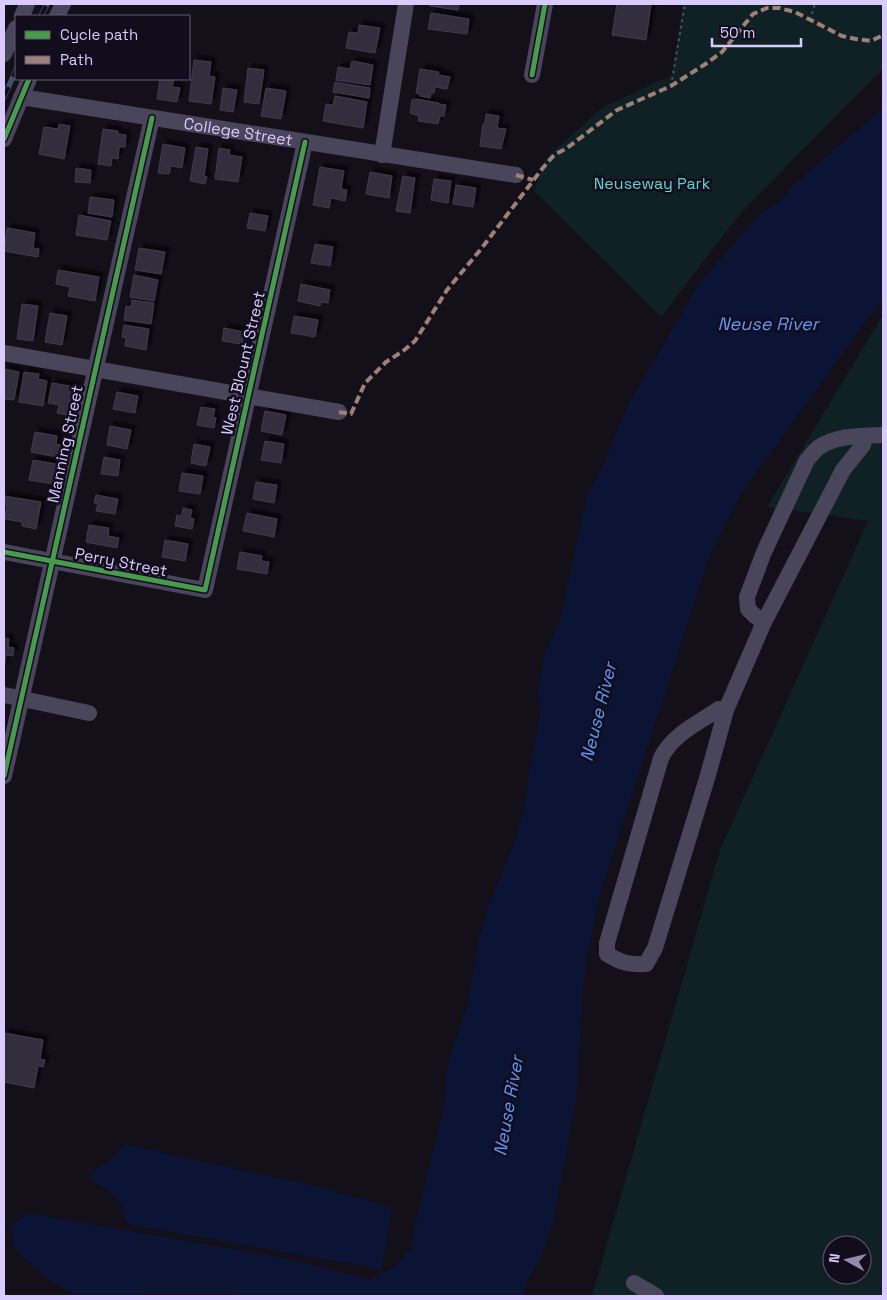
<svg xmlns="http://www.w3.org/2000/svg" width="887" height="1300" font-family="'Space Grotesk',sans-serif">
<defs>
<filter id="shadow"><feDropShadow dx="4.5" dy="-4.5" stdDeviation="1" flood-color="#0009"/></filter>
</defs>
<rect width="100%" height="100%" fill="#13101a"/>
<!-- green -->
<g fill="#102125" fill-rule="evenodd">
<path d="M683,4H883V68L738,216L661,317L534,191L546,158L603,107L672,75Z"/>
<path d="M883,315V1296H592L720,850L868,521L767,507ZM832,1245H862V1275H832Z"/>
</g>
<!-- water -->
<g fill="#0c1435">
<path d="M883,108V298L741,493L711,551L602,887L587,954L583,988L576,1099L554,1218L539,1262L528,1279L522,1296H245L229,1293H148L121,1296L75,1295L49,1280L19,1253L14,1247L11,1226L27,1213L285,1258L370,1280L395,1266L412,1247L415,1226L444,1108L448,1063L467,1005L480,935L490,902L516,839L527,794L528,777L540,715L538,692L545,653L560,620L588,492L600,471L628,405L700,282L760,214L783,198L791,187Z"/>
<path d="M125,1144L315,1186L392,1207L394,1208L392,1209L382,1268L380,1269L130,1225L125,1220C125,1201 108,1189 92,1181L90,1173L107,1163Z"/>
</g>
<!-- building -->
<g fill="#322e3c" stroke="#413a4e" filter="url(#shadow)">
<path d="M430,4H459L458,10L430,6Z"/>
<path d="M617,4H651L646,40L612,35Z"/>
<path d="M431,13L469,19L467,34L428,29Z"/>
<path d="M359,25L380,28L375,53L346,48L349,32L358,33Z"/>
<path d="M194,60L211,62L209,76L215,77L211,104L189,101Z"/>
<path d="M352,61L373,65L370,85L336,80L338,67L350,69Z"/>
<path d="M248,68L264,70L259,104L244,102Z"/>
<path d="M420,69L439,72L438,75L450,77L447,89L435,87L434,93H431L430,98L420,96V94L416,93Z"/>
<path d="M160,79H174L172,87L180,88L177,102L157,99Z"/>
<path d="M335,82L370,88L369,98L333,92Z"/>
<path d="M223,88L237,90L233,112L220,110Z"/>
<path d="M266,88L286,91L281,119L261,116Z"/>
<path d="M335,96L367,102L363,128L323,121L326,104L333,105Z"/>
<path d="M416,99L439,103V104L446,105L444,116H440L438,124L418,121L419,116L410,113L412,100Z"/>
<path d="M486,114L499,116L497,128L506,129L501,149L480,146L483,124H485Z"/>
<path d="M59,124L70,126L64,159L39,154L44,127L58,129Z"/>
<path d="M103,129L118,131V134L126,135L125,147H119L118,159L112,158L111,166L98,164Z"/>
<path d="M163,144L185,148L182,168L171,166L169,174L158,173Z"/>
<path d="M196,147L208,149L204,176L207,177L205,184L190,181Z"/>
<path d="M219,148L230,150L229,155L242,157L238,182L215,179Z"/>
<path d="M320,167L344,171L341,189L347,190L345,201L331,198L329,208L313,205Z"/>
<path d="M76,168L91,170L90,183L75,182Z"/>
<path d="M370,172L392,176L389,198L366,194Z"/>
<path d="M403,176L415,178L410,213L396,211Z"/>
<path d="M434,179L451,181L448,203L431,200Z"/>
<path d="M456,185L476,188L473,207L453,204Z"/>
<path d="M90,197L114,200L112,217L88,213Z"/>
<path d="M250,213L268,216L265,231L247,228Z"/>
<path d="M79,215L111,221L107,240L76,235Z"/>
<path d="M7,228L35,233L33,248L39,249L38,257L4,251Z"/>
<path d="M315,244L333,247L330,266L311,263Z"/>
<path d="M139,248L165,252L161,274L135,270Z"/>
<path d="M58,270L99,277L95,301L68,296L70,287L56,284Z"/>
<path d="M134,275L158,280L154,301L130,297Z"/>
<path d="M301,284L330,290L328,303L321,302L320,306L298,301Z"/>
<path d="M132,300L154,303L151,324L124,320L126,306L131,307Z"/>
<path d="M22,304L38,306L33,341L17,339Z"/>
<path d="M50,313L67,316L62,345L45,342Z"/>
<path d="M294,316L318,320L315,337L291,333Z"/>
<path d="M124,325L149,329L146,350L125,346L126,338L122,337Z"/>
<path d="M224,328L244,332L242,344L222,341Z"/>
<path d="M4,369L19,372L14,400L4,399Z"/>
<path d="M24,372L39,374L38,379L47,381L43,406L19,402Z"/>
<path d="M52,383L76,387L74,398L71,397L67,415L57,413L59,405L48,403Z"/>
<path d="M117,392L138,396L135,413L113,409Z"/>
<path d="M201,407L215,409L213,417L216,418L214,428L197,425Z"/>
<path d="M265,411L286,415L282,435L261,431Z"/>
<path d="M110,426L131,430L127,449L107,445Z"/>
<path d="M35,432L57,436L56,444L60,445L57,457L31,452Z"/>
<path d="M265,441L284,444L281,463L261,460Z"/>
<path d="M194,444L210,447L206,466L191,463Z"/>
<path d="M104,457L120,460L118,476L101,474Z"/>
<path d="M33,460L56,464L53,484L29,480Z"/>
<path d="M182,473L203,476L200,494L179,491Z"/>
<path d="M256,482L277,485L274,503L253,499Z"/>
<path d="M96,495L118,499L115,514L96,511L98,504L94,503Z"/>
<path d="M4,496L41,502L36,529L22,526V522L5,519L7,505L4,504Z"/>
<path d="M183,508L192,510L190,518L194,519L192,529L175,526L177,515L181,516Z"/>
<path d="M247,513L277,519L274,537L243,531Z"/>
<path d="M89,525L109,528L108,536L119,538L117,548L86,542Z"/>
<path d="M165,540L188,544L185,561L162,557Z"/>
<path d="M240,552L262,556L261,561L269,562L267,574L237,569Z"/>
<path d="M4,638L9,639L8,647L14,648L13,656L6,655L4,668Z"/>
<path d="M4,1033L43,1040L40,1059L45,1060L43,1067L38,1066L34,1088L4,1082Z"/>
</g>
<g fill="none" stroke-linecap="round" stroke-linejoin="round">
<!-- path -->
<g stroke="#4e5766" stroke-width="2" stroke-dasharray="2.5 4" stroke-linecap="butt">
<path d="M810,20L815,4"/>
<path d="M671,86L685,4"/>
</g>
<!-- minor -->
<g stroke="#49455b" stroke-width="16">
<path d="M22,16L27,4"/>
<path d="M57,16L63,4"/>
<path d="M4,54L16,28"/>
<path d="M532,75L545,4"/>
<path id="s1" d="M21,97L516,175"/>
<path d="M4,139L29,79"/>
<path d="M382,155L406,4"/>
<path d="M4,353L339,412"/>
<path d="M865,436L863,445L843,470L764,622L755,616L748,609L747,597L764,552L807,460C811,456 814,451 818,448C835,435 863,436 883,435"/>
<path d="M4,552L205,590L305,142"/>
<path d="M4,695L89,713"/>
<path d="M726,710L719,709C698,723 672,735 661,758L607,943V954C621,963 630,965 646,964L655,948L708,775L726,710L764,622"/>
<path d="M4,776L152,118"/>
<path d="M634,1283L656,1296"/>
</g>
<defs>
<g id="rail">
<path d="M41,16L47,4"/>
<path d="M4,97L16,70"/>
</g>
</defs>
<!-- rail casing -->
<use href="#rail" stroke="#435164" stroke-width="5.5"/>
<!-- rail -->
<use href="#rail" stroke="#120d1d" stroke-width="4" stroke-dasharray="11" stroke-linecap="butt"/>
<!-- quiet -->
<g stroke="#9e8076" stroke-width="4" stroke-dasharray="8 4" stroke-linecap="butt">
<path d="M516,175L533,180"/>
<path d="M339,412L351,414L365,383L386,362L403,351L415,341L447,290L481,249L542,169L554,155L567,148L617,110L671,86L707,63L722,52L753,14L767,8H779L795,12L842,36L856,39L871,41L883,35"/>
</g>
<defs>
<g id="cycleway">
<path d="M532,75L545,4"/>
<path d="M4,139L29,79"/>
<path d="M4,552L205,590L305,142"/>
<path d="M4,776L152,118"/>
</g>
</defs>
<!-- cycleway casing -->
<use href="#cycleway" stroke="#120d1d" stroke-width="8"/>
<!-- cycleway -->
<use href="#cycleway" stroke="#469c4c" stroke-width="5"/>
</g>
<g text-anchor="middle" dominant-baseline="central" stroke-width="5" stroke-linejoin="round" paint-order="stroke">
<!-- street labels -->
<g font-size="16" fill="#d9cbfd" stroke="#120d1d">
<text stroke="none"><textPath href="#s1" startOffset="220">College Street</textPath></text>
<text transform="translate(243 363) rotate(-77)">West Blount Street</text>
<text transform="translate(65 444) rotate(-78)">Manning Street</text>
<text transform="translate(121 562) rotate(11)">Perry Street</text>
</g>
<!-- park labels -->
<g font-size="16" fill="#5bd9ce" stroke="#120d1d">
<text x="652" y="183">Neuseway Park</text>
</g>
<!-- water labels -->
<g font-size="18" font-style="italic" fill="#5d98f8" stroke="#120d1d">
<text x="768" y="323">Neuse River</text>
<text transform="translate(598 712) rotate(-76)">Neuse River</text>
<text transform="translate(508 1106) rotate(-80)">Neuse River</text>
</g>
</g>
<!-- border -->
<rect width="887" height="1300" fill="none" stroke="#d9cbfd" stroke-width="10"/>
<!-- legend -->
<rect x="15" y="15" width="175" height="65" fill="#120d1d" stroke="#625977"/>
<rect x="25" y="31" width="25" height="8" fill="#469c4c" stroke="#625977"/>
<text x="60" y="40" font-size="15" fill="#d9cbfd">Cycle path</text>
<rect x="25" y="56" width="25" height="8" fill="#9e8076" stroke="#625977"/>
<text x="60" y="65" font-size="15" fill="#d9cbfd">Path</text>
<!-- north arrow -->
<g transform="translate(847 1260) rotate(278)"><circle r="24" fill="#120d1d" stroke="#625977"/>
<path d="M0-4L9 19L0 12L-9 19Z" fill="#948aae"/>
<text y="-8" font-size="14" font-weight="bold" text-anchor="middle" fill="#d9cbfd">N</text>
</g>
<!-- scale -->
<path d="M712 38v8h89v-8" fill="none" stroke="#d9cbfd" stroke-width="2.5"/>
<text x="720" y="38" font-size="15" fill="#d9cbfd" stroke="#120d1d" stroke-width="4" paint-order="stroke">50 m</text>
</svg>
